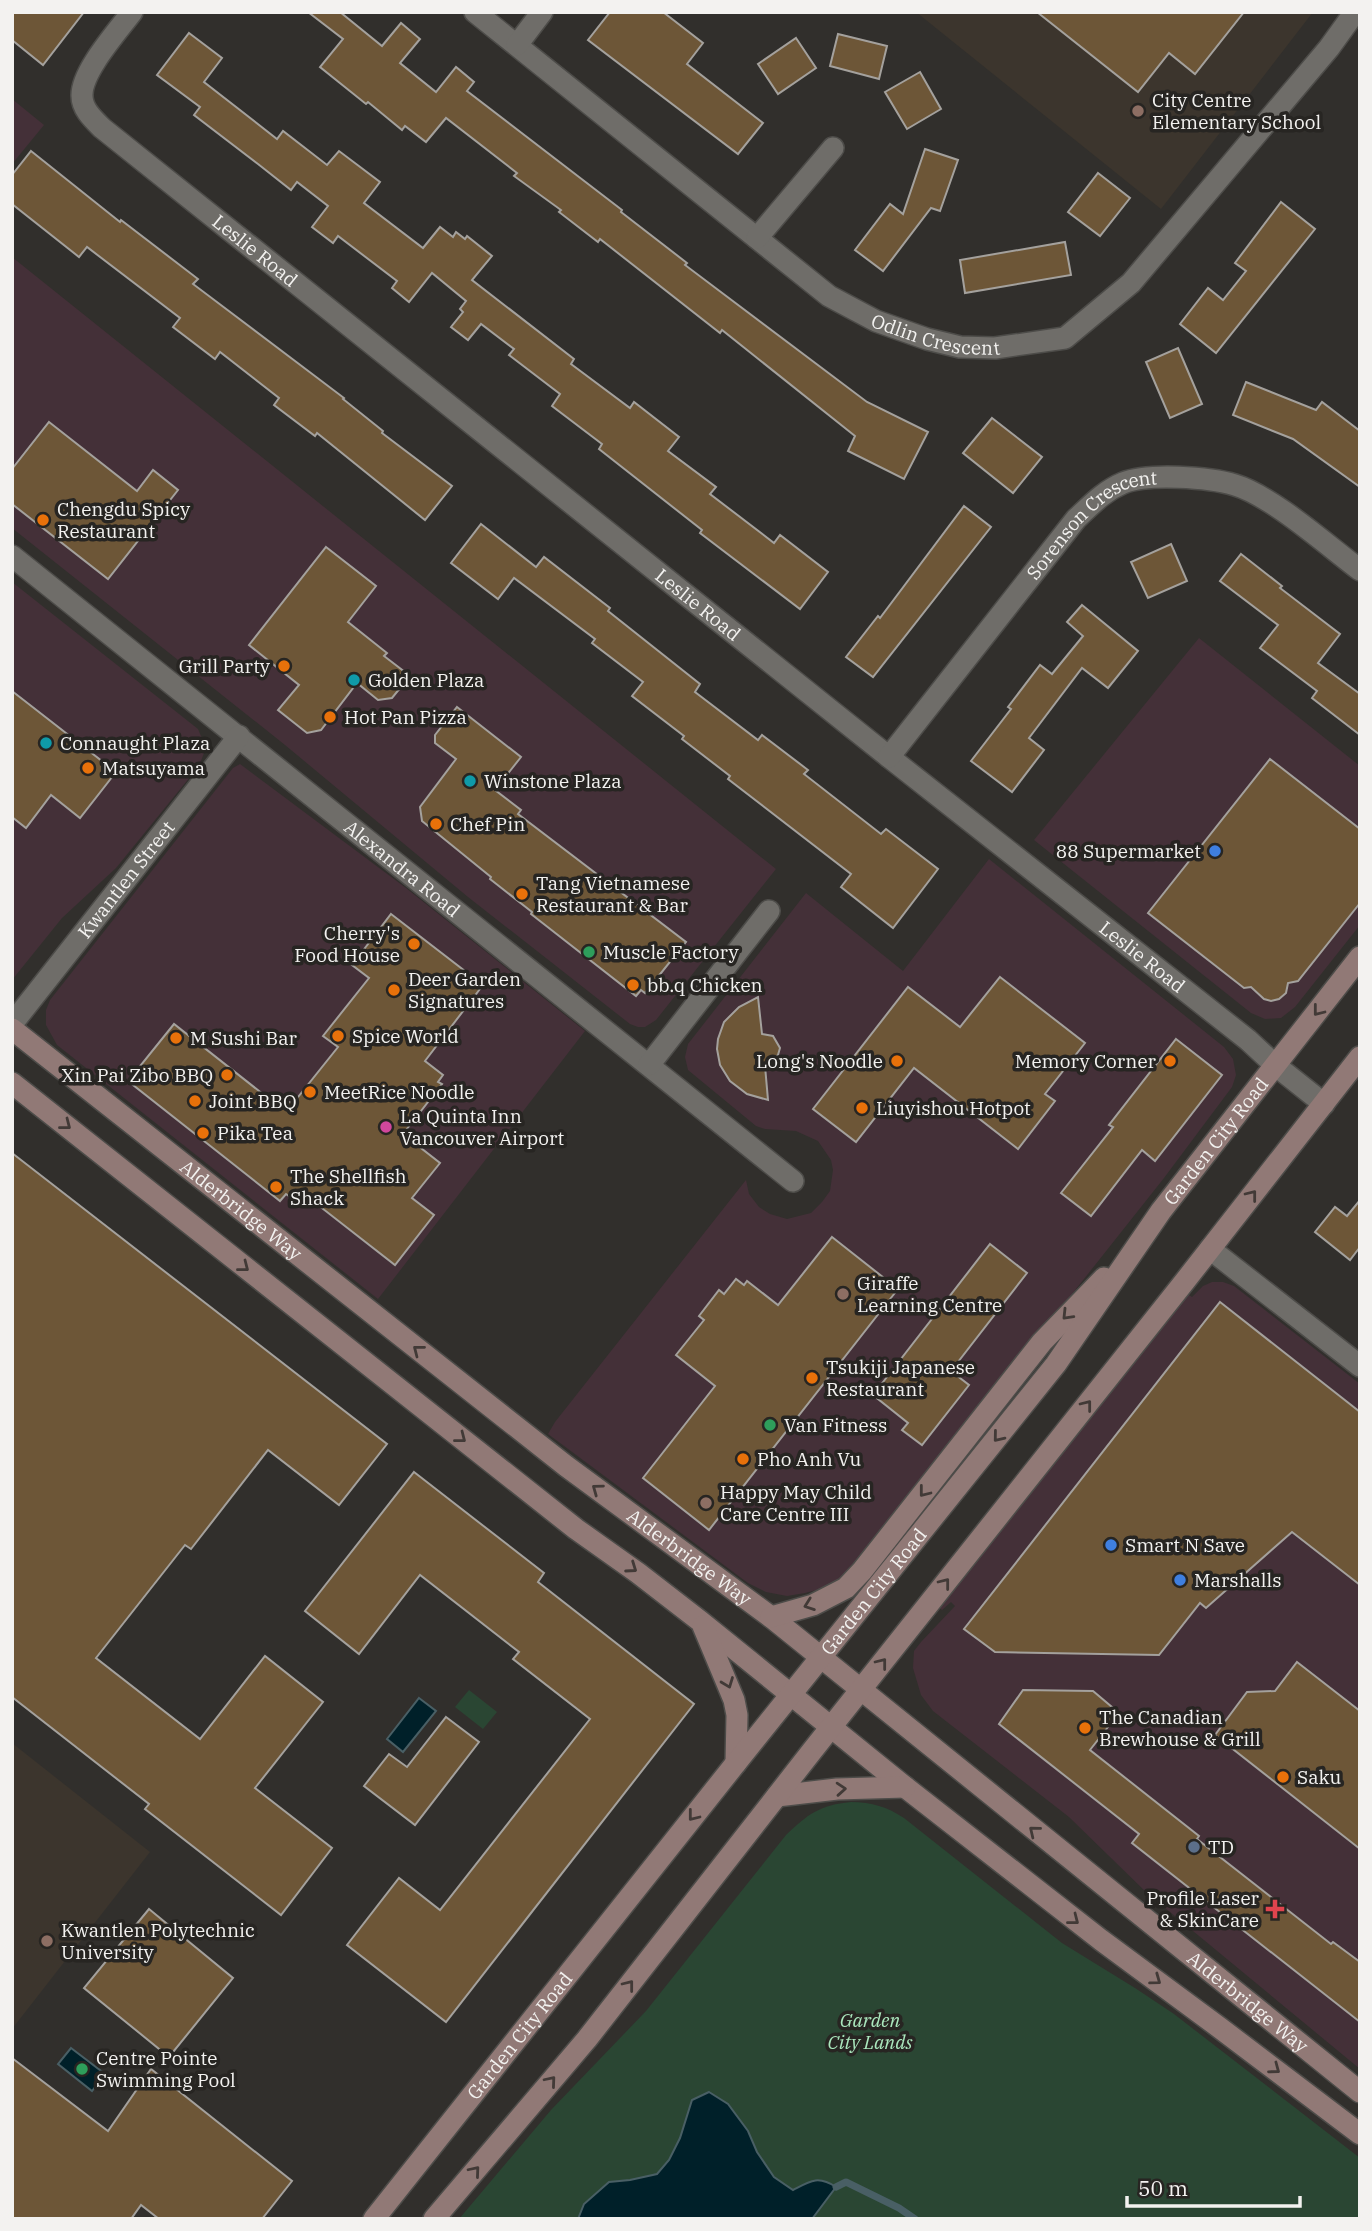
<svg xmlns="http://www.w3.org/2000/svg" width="1372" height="2231" font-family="'IBM Plex Serif',serif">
<rect width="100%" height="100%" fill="#312f2c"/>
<!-- commercial -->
<g fill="#443038">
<path d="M12,99L44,125L12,164Z"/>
<path d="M12,257L776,869L656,1020L645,1027H638L630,1024L468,897L285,745L12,528Z"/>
<path d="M12,582L198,729L206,748L199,766L116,868L62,918L12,980Z"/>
<path d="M1199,638L1360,766V925L1295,1007L1281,1018L1265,1019L1251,1013L1034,840Z"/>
<path d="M240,764L406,888L585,1031L378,1299L57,1045L46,1025V1010L50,1000L233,768Z"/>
<path d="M989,859L1224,1047L1233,1059L1236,1075L1232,1087L1164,1178L855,1568L828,1587L805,1593L787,1596L766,1592L748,1583L548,1434L555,1422L746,1180L749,1194L759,1207L770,1214L787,1219L811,1213L822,1202L830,1191L833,1170L831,1160L818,1141L796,1131L765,1129L756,1126L688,1070L685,1057L688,1044L806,893L903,971Z"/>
<path d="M1212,1282H1223L1234,1286L1360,1384V2069L1147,1893L1069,1817L933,1711L921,1695L913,1668L914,1651L921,1642L955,1606L951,1602L942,1610L940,1608L1186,1293L1192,1297L1203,1286Z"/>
</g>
<!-- built -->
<g fill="#3c352d">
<path d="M916,12H1313L1161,209Z"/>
<path d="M12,1743L150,1852L12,2029Z"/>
</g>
<!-- green -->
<g fill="#2a4633">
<path d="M469,1690L497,1712L483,1729L455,1707Z"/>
<path d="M851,1802C872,1802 887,1807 904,1818L1062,1943L1135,1988L1174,2014L1360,2158V2219H459L551,2110L646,2011L786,1835C808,1814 820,1805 851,1802Z"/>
</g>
<!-- water -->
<g fill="#002029" stroke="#495f65" stroke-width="2">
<path d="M419,1698L436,1711L403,1752L387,1739Z"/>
<path d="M71,2048L105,2074L92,2091L58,2064Z"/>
<path d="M709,2092L728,2104L748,2131L757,2152L774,2177L793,2190C810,2181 818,2175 836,2187L812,2219H578L584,2204L609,2182L630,2180L657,2174L669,2160L680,2138L692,2100Z"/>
</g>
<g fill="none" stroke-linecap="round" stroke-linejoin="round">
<!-- stream -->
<path stroke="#495f65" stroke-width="7" d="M836,2187L846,2182L899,2208L915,2219"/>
</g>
<!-- building -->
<g fill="#6d5637" stroke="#a4a19d" stroke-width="2">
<path d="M12,12H84L43,65L12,40Z"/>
<path d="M308,12H340L382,46L401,23L420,39L400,63L436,92L456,67L474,82L467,91L622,210L621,212L687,263L685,265L867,402L928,432L904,479L848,451L855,436L722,330L720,333L600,239L598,242L559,212L561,210L514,176L517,173L446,118L426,142L405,126L402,130L368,102L366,104L320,67L343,39Z"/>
<path d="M610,12H663L703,43L687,64L763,123L738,154L588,40Z"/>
<path d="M1037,12H1244L1195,74L1169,53L1138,92Z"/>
<path d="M189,33L222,58L204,82L277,139L283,131L327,165L339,151L380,182L364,203L423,248L440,227L453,237L456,232L465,239L467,236L492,256L472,280L574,359L571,364L630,408L634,402L679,437L668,451L716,487L710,494L774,543L780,535L828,572L800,609L700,533L702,530L599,449L602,444L552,406L560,394L509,355L514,349L481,324L468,340L451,327L463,312L460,309L466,301L432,273L409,302L392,288L397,281L338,236L333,243L312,227L328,206L297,182L291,190L258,164L194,115L200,107L157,75Z"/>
<path d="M838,34L887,46L879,79L830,66Z"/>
<path d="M796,38L816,68L778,94L758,64Z"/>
<path d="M920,72L941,109L907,129L885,92Z"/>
<path d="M925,149L958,160L940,211L931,208L883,271L855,250L890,204L903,214Z"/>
<path d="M31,151L120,222L121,220L198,279L193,284L344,398L343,399L383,431L382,433L452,486L425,520L317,433L315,436L274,405L279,398L220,352L215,359L173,327L180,318L87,247L79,257L12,204V175Z"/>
<path d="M1098,173L1130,198L1100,236L1068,212Z"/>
<path d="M1281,202L1315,229L1216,353L1180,324L1208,288L1223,300L1246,271L1235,263Z"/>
<path d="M1065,242L1071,275L965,293L960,260Z"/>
<path d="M1178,348L1202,404L1170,418L1146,362Z"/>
<path d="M1246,382L1316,410L1322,402L1360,431V487L1293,439L1233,415Z"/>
<path d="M992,418L1042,457L1013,493L963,453Z"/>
<path d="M49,422L137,491L153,470L178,490L108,579L12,504V469Z"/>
<path d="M964,506L991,527L873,677L846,657L878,616L880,618Z"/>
<path d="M481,524L536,567L544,557L610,608L608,611L700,684L695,692L758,740L762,735L808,770L804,774L881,834L886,829L938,869L893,928L841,887L851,874L728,779L730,776L682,739L684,736L632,696L643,682L592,643L595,639L514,578L498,599L451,563Z"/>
<path d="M1171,544L1187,581L1148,598L1131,562Z"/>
<path d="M326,547L376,586L348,622L387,653L384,656L410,676L392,698L378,700L357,683L321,730L307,733L278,710L299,685L249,645Z"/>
<path d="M1241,554L1282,586L1280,588L1340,634L1318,663L1360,694V735L1312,698L1317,691L1260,648L1278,625L1220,581Z"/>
<path d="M1082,605L1138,651L1108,688L1082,668L1029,738L1044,750L1012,792L971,761L1011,709L1008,707L1040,665L1052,674L1083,636L1067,622Z"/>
<path d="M12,691L116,772L80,818L51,795L26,828L12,817Z"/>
<path d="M457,707L521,757L495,790L521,810L518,814L686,942L645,993L641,990L636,996L531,914L532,912L490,879L491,877L422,821L420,807L456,759L435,743V735Z"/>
<path d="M1270,759L1360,829V903L1298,981L1288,983L1286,993L1279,999L1271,1001L1264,999L1251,987L1244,988L1148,913Z"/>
<path d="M391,914L483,985L425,1061L443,1075L438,1082L442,1084L403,1134L440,1163L412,1198L434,1215L395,1265L304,1194L297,1202L286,1194L280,1201L128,1081L174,1024L273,1102H294L338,1047L323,1036L369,978L352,965Z"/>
<path d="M1000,977L1085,1043L1045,1094L1055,1101L1018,1149L914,1068L856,1142L813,1109L908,987L960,1027Z"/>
<path d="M758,997L762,1034L773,1036L780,1048L778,1055L765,1066L768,1100L747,1094L730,1081L720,1065L717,1049L718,1039L724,1022L739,1007Z"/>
<path d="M1176,1039L1222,1075L1155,1161L1142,1150L1091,1216L1061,1193L1113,1127L1109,1125Z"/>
<path d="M12,1153L387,1444L339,1505L268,1450L191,1549L185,1545L96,1658L200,1739L265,1656L323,1702L255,1788L332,1848L281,1915L145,1809L149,1804L12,1697Z"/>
<path d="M1360,1200V1247L1350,1260L1315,1232L1335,1207L1347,1216Z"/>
<path d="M832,1237L898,1289L709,1530L643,1478L715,1386L676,1355L704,1320L699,1316L719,1290L724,1294L736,1279L744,1285L747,1281L778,1305Z"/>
<path d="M990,1244L1027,1273L951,1371L969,1385L922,1445L902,1430L908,1423L873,1395Z"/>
<path d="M1220,1302L1360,1412V1585L1292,1532L1206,1608L1200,1603L1159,1655L995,1652L964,1629Z"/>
<path d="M414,1472L544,1573L538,1582L694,1704L446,2022L347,1945L399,1878L440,1910L590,1719L513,1659L519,1652L420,1575L359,1654L305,1611Z"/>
<path d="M1297,1662L1360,1711V1849L1215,1735L1247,1692L1275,1691Z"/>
<path d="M1023,1690L1093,1691L1119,1713L1090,1750L1199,1836L1197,1839L1331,1944L1333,1942L1360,1962V2022L1132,1843L1139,1834L999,1724Z"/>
<path d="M446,1717L479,1742L415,1825L364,1786L389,1754L407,1767Z"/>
<path d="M149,1909L233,1978L169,2057L84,1988Z"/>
<path d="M12,2058L108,2131L151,2069L292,2181L262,2219H159L141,2205L131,2219H12Z"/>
</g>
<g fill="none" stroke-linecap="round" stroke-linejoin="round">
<defs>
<g id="street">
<path id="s1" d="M132,12C117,32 81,72 82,96C82,109 93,119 102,128L889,757L1248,1040L1275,1065L1324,1104"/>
<path id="s2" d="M475,12L829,296L876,321L927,339L960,347L995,348L1065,338L1131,283L1329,48L1355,12"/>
<path d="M517,45L542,12"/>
<path d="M757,238L833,148"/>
<path id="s3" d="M12,556L793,1181"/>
<path id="s4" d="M889,757L1076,519C1091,505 1104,491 1123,483C1148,473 1209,477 1235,485C1272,496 1328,546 1360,570"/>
<path id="s5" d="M12,1024L239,736"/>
<path d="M649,1065L769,911"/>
<path d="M1210,1249L1360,1366"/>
</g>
<g id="secondary">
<path id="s6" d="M12,1029L566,1466L771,1617L1360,2092"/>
<path d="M12,1083L576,1529L638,1573L700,1621L905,1787L1101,1940L1220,2028L1360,2134"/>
<path d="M771,1617L813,1605L846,1588L862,1571L1042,1342L1104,1278"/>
<path d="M703,1626L734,1700L737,1715L736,1763"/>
<path d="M777,1796L837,1789L905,1787"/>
<path id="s7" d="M374,2219L736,1763L1056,1364L1161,1211L1360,957"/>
<path d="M434,2219L587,2039L812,1751L1185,1281L1360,1057"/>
</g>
</defs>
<!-- street casing -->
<use href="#street" stroke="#4d4c49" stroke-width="24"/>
<!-- secondary casing -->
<use href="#secondary" stroke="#4d4c49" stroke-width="24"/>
<!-- street -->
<use href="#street" stroke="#6f6d69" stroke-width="21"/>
<!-- secondary -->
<use href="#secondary" stroke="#917976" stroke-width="21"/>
</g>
<!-- one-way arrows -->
<defs><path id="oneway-chevron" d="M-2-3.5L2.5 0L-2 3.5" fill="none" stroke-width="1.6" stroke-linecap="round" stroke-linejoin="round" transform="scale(1.75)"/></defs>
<g stroke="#423a37">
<use href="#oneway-chevron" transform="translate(1318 1011) rotate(128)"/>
<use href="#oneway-chevron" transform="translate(66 1125) rotate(38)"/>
<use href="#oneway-chevron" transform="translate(1252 1195) rotate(-52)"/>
<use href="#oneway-chevron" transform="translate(244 1267) rotate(38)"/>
<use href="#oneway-chevron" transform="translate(1067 1315) rotate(134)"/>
<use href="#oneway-chevron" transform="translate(418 1350) rotate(-142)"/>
<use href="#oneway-chevron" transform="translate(1087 1405) rotate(-52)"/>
<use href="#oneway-chevron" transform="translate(998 1437) rotate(129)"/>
<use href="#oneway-chevron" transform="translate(461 1438) rotate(38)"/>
<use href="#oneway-chevron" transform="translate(597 1489) rotate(-144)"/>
<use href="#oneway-chevron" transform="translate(924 1492) rotate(128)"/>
<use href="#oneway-chevron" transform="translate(632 1568) rotate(35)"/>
<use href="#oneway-chevron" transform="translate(945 1583) rotate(-52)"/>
<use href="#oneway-chevron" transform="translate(809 1605) rotate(160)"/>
<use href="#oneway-chevron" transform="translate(882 1663) rotate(-52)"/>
<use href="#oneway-chevron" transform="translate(728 1683) rotate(69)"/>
<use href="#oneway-chevron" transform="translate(841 1789) rotate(-4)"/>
<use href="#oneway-chevron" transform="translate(693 1816) rotate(128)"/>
<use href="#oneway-chevron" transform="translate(1034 1831) rotate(-141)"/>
<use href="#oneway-chevron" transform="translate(1074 1920) rotate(38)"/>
<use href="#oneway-chevron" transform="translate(1156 1980) rotate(36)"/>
<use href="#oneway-chevron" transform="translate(629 1985) rotate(-52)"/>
<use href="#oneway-chevron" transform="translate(1275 2069) rotate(37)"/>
<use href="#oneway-chevron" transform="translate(551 2081) rotate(-50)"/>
<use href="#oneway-chevron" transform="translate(475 2171) rotate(-50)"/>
</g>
<!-- markers -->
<g fill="#8d6e63" stroke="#272522" stroke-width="2.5">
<circle cx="1138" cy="111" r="7"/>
<circle cx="843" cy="1294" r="7"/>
<circle cx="706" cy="1503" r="7"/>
<circle cx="47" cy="1941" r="7"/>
</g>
<g fill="#e8710a" stroke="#272522" stroke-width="2.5">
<circle cx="43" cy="520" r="7"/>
<circle cx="284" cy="666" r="7"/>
<circle cx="330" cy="717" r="7"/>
<circle cx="88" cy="768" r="7"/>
<circle cx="436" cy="824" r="7"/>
<circle cx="522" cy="894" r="7"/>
<circle cx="414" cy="944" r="7"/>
<circle cx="633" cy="985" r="7"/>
<circle cx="394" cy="990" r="7"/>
<circle cx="338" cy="1036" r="7"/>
<circle cx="176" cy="1038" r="7"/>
<circle cx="897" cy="1061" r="7"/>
<circle cx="1170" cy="1061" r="7"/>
<circle cx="227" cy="1075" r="7"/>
<circle cx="310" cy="1092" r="7"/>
<circle cx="195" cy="1101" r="7"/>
<circle cx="862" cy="1108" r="7"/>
<circle cx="203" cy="1133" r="7"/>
<circle cx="276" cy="1187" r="7"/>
<circle cx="812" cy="1378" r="7"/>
<circle cx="743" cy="1459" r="7"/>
<circle cx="1085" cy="1728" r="7"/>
<circle cx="1283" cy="1777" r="7"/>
</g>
<g fill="#0f9aa8" stroke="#272522" stroke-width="2.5">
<circle cx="354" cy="680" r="7"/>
<circle cx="46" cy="743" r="7"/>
<circle cx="470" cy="781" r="7"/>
</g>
<g fill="#3f7fe0" stroke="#272522" stroke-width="2.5">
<circle cx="1215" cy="851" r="7"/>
<circle cx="1111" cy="1545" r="7"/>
<circle cx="1180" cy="1580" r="7"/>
</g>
<g fill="#2e9e5b" stroke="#272522" stroke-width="2.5">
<circle cx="589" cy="952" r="7"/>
<circle cx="770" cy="1425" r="7"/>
<circle cx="82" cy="2069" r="7"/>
</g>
<circle fill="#d1479c" stroke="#272522" stroke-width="2.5" cx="386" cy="1127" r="7"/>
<circle fill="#5c6f8a" stroke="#272522" stroke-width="2.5" cx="1194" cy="1847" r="7"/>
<path fill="#e0444e" stroke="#272522" stroke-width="2.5" d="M1271.5 1898.5h7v7h7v7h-7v7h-7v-7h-7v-7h7z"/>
<g text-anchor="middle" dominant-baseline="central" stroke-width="7" stroke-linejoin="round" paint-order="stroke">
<!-- poi labels -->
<g font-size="19" fill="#f3f2f0" stroke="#272522" text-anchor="start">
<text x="1152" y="100">City Centre<tspan x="1152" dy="22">Elementary School</tspan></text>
<text x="57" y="509">Chengdu Spicy<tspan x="57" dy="22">Restaurant</tspan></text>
<text x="270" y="666" text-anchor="end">Grill Party</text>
<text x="368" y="680">Golden Plaza</text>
<text x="344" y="717">Hot Pan Pizza</text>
<text x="60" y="743">Connaught Plaza</text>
<text x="102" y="768">Matsuyama</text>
<text x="484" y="781">Winstone Plaza</text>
<text x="450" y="824">Chef Pin</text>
<text x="1201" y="851" text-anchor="end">88 Supermarket</text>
<text x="536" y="883">Tang Vietnamese<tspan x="536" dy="22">Restaurant &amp; Bar</tspan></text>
<text x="400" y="933" text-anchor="end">Cherry's<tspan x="400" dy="22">Food House</tspan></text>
<text x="603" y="952">Muscle Factory</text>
<text x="408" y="979">Deer Garden<tspan x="408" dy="22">Signatures</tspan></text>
<text x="647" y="985">bb.q Chicken</text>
<text x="352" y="1036">Spice World</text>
<text x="190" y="1038">M Sushi Bar</text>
<text x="883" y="1061" text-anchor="end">Long's Noodle</text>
<text x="1156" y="1061" text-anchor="end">Memory Corner</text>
<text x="213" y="1075" text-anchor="end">Xin Pai Zibo BBQ</text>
<text x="324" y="1092">MeetRice Noodle</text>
<text x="209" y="1101">Joint BBQ</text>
<text x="876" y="1108">Liuyishou Hotpot</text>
<text x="400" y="1116">La Quinta Inn<tspan x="400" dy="22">Vancouver Airport</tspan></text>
<text x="217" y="1133">Pika Tea</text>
<text x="290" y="1176">The Shellfish<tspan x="290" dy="22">Shack</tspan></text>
<text x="857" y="1283">Giraffe<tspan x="857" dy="22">Learning Centre</tspan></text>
<text x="826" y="1367">Tsukiji Japanese<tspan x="826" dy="22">Restaurant</tspan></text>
<text x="784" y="1425">Van Fitness</text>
<text x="757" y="1459">Pho Anh Vu</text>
<text x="720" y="1492">Happy May Child<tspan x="720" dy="22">Care Centre III</tspan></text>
<text x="1125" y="1545">Smart N Save</text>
<text x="1194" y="1580">Marshalls</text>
<text x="1099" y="1717">The Canadian<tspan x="1099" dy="22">Brewhouse &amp; Grill</tspan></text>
<text x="1297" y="1777">Saku</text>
<text x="1208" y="1847">TD</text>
<text x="1259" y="1898" text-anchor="end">Profile Laser<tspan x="1259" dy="22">&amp; SkinCare</tspan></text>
<text x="61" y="1930">Kwantlen Polytechnic<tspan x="61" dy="22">University</tspan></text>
<text x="96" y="2058">Centre Pointe<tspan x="96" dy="22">Swimming Pool</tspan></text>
</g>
<!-- street labels -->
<g font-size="19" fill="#f3f2f0" stroke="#272522">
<text stroke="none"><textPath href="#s1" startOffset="334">Leslie Road</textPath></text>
<text stroke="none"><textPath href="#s2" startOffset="569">Odlin Crescent</textPath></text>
<text stroke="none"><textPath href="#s4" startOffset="313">Sorenson Crescent</textPath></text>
<text stroke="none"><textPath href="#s1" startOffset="901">Leslie Road</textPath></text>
<text stroke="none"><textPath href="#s3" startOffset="500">Alexandra Road</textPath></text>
<text stroke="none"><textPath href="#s5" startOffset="184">Kwantlen Street</textPath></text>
<text stroke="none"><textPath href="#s1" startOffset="1468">Leslie Road</textPath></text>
<text stroke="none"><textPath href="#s7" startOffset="1368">Garden City Road</textPath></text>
<text stroke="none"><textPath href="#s6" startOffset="292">Alderbridge Way</textPath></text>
<text stroke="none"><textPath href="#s6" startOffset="859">Alderbridge Way</textPath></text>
<text stroke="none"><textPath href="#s7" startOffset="802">Garden City Road</textPath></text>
<text stroke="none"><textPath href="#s6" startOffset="1573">Alderbridge Way</textPath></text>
<text stroke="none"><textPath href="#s7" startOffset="234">Garden City Road</textPath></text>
</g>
<!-- park labels -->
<g font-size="19" font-style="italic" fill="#abe8be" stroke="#272522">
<text x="870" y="2020">Garden<tspan x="870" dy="22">City Lands</tspan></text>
</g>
</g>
<!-- border -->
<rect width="1372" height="2231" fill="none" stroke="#f3f2f0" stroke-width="28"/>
<!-- scale -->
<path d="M1127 2196v10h173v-10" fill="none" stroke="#f3f2f0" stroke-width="3.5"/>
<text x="1138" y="2196" font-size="21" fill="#f3f2f0" stroke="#272522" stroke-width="5" paint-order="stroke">50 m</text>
</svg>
